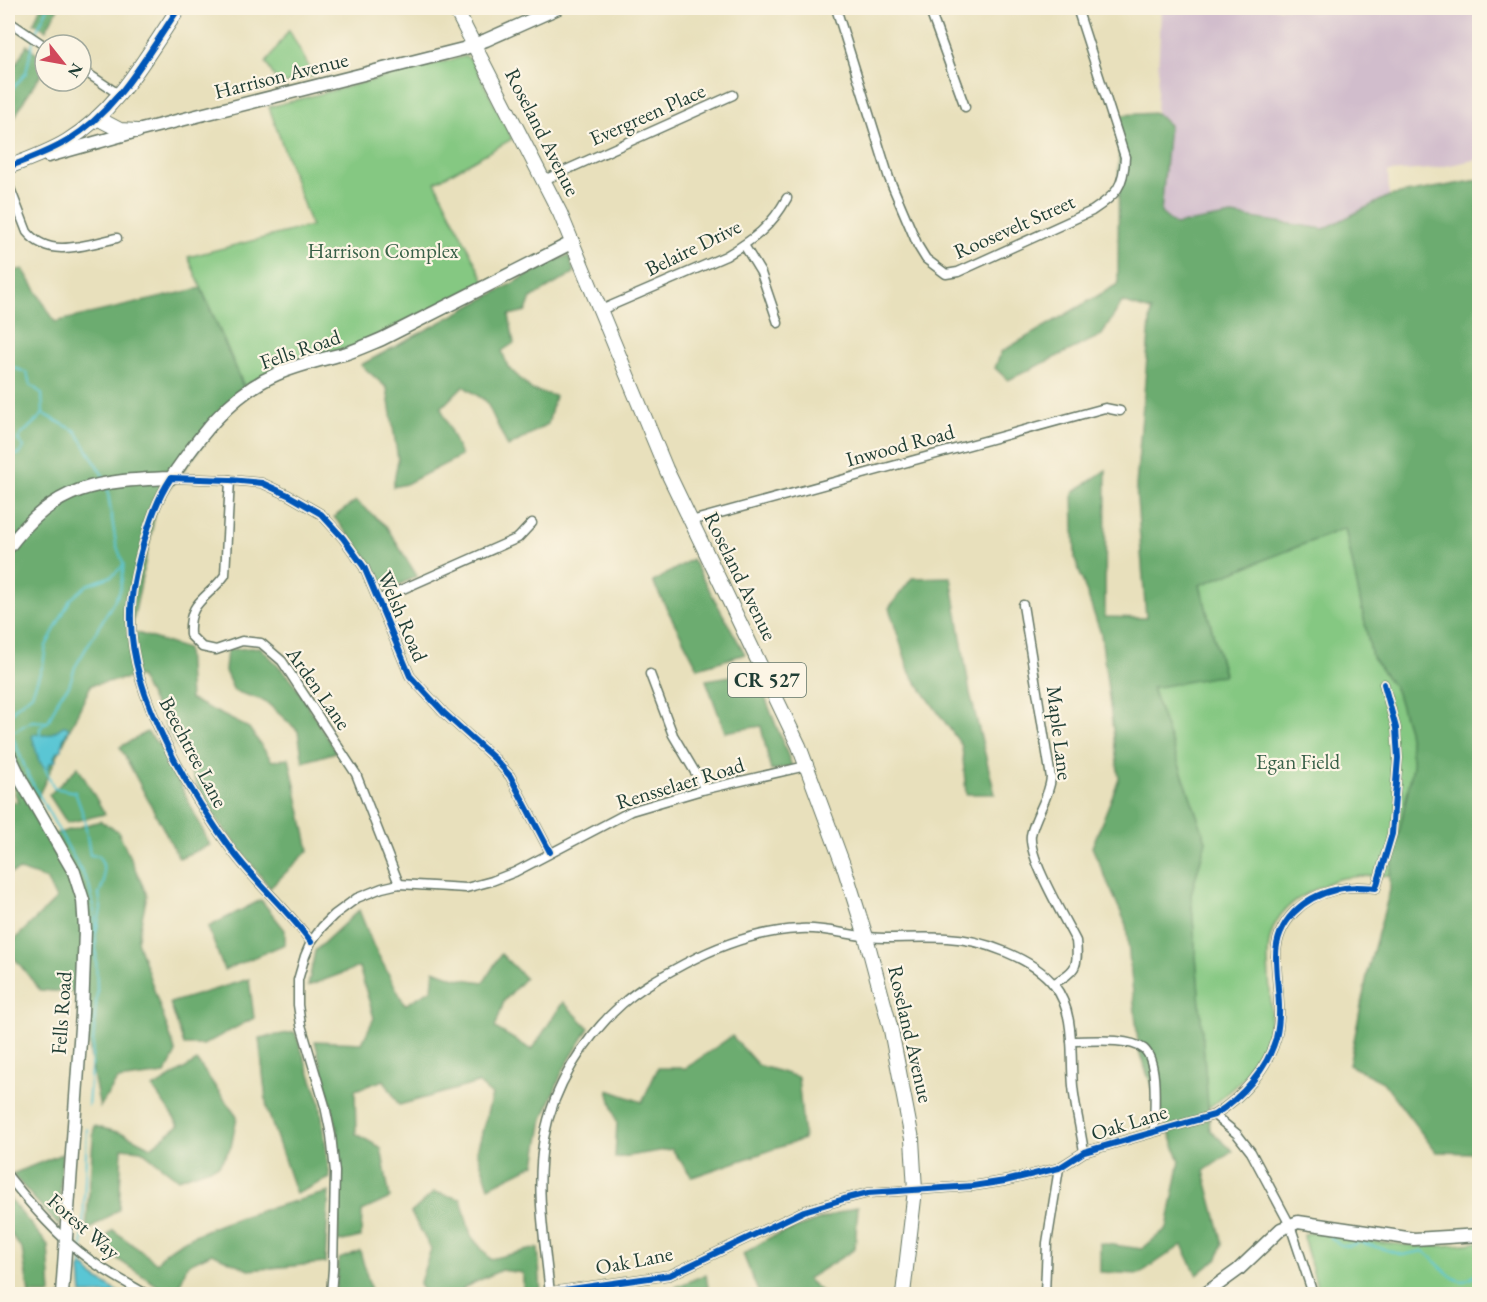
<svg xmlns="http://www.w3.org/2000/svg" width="1487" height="1302" font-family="'EB Garamond',serif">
<rect width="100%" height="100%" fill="#fcf5e5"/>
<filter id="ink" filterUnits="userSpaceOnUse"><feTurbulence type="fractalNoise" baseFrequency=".0167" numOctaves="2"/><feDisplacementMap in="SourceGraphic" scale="12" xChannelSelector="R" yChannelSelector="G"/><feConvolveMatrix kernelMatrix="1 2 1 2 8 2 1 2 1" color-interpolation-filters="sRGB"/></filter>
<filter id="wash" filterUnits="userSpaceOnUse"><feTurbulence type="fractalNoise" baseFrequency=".008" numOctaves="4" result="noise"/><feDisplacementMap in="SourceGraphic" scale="24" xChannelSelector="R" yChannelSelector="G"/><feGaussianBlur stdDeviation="1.35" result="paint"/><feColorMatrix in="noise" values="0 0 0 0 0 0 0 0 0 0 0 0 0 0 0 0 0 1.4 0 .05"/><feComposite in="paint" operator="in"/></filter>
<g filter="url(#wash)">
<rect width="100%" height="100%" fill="#e8e0bc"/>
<!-- industrial -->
<path fill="#d1bdcc" d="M1157,8H1479V159L1431,169L1388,172L1389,196L1324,229L1232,215L1175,226L1161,213L1169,125L1156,113L1161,12Z"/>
<!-- green -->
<g fill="#85c882" stroke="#52825b" stroke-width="1.5">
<path d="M289,30L314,76L279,85L266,63Z"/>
<path d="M466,56L473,62L512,139L435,182L485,282L351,348L285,364L244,386L188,257L311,226L269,107Z"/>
<path d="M1345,528L1372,657L1396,690L1408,730L1413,766L1390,875C1373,877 1355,875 1339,879C1332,880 1325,885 1318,888C1287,902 1268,921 1268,957C1268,987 1276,1015 1265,1044C1254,1072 1232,1090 1208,1108L1191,894L1206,841L1152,688L1224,674L1200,585Z"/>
<path d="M1314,1232C1370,1241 1422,1252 1479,1242V1294H1319L1305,1243L1304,1234Z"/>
</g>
<!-- forest -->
<g fill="#6cac70" stroke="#467452" stroke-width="1.5">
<path d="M40,8H58L46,30L34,23Z"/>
<path d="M27,45L45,61V68L26,97L11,124L8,150V78Z"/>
<path d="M1156,113L1169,125L1161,213L1175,225L1232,215L1324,229L1389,196L1479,180L1480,1118L1477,1117L1474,1153L1436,1152L1383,1082L1349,1065L1369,966L1390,890V875L1413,766L1408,730L1396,690L1372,657L1345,528L1200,585L1224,675L1152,688L1206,841L1191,894L1210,1130L1233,1151L1204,1171L1223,1244L1218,1258L1197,1275L1182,1245L1139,1274L1100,1272V1243L1142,1249L1167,1228L1180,1161L1139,1052L1126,924L1092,847L1119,779L1101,634L1075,559L1073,493L1106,470L1105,617L1146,618L1136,486L1151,311L1122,302L1102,335L1008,380L995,368L1001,352L1118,284L1119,115Z"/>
<path d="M569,255L574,273L531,298L526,311L509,315L514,343L502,351L508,367L532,390L555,396L548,424L508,447L486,401L463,386L441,408L461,456L406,484L393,487L398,460L387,388L361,365L554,261Z"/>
<path d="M23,269L55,322L201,288L245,391L157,504L131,631L187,649L190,699L249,728L272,761L289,758L309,850L270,888L214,816L139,676L91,685L34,805L52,835L100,821L118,831L147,895L137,941L176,1053L165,1074L117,1080L100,1107L94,1079L81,993L40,990L8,950V946L56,899L46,879L20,870L8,874V800L18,803L8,770V272Z"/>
<path d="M356,501L386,526L417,576L387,591L373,566L334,517Z"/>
<path d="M692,559L745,654L698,668L653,582Z"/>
<path d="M951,577L970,693L995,794H966L962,746L910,673L889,608L912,578Z"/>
<path d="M260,647L292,680L336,752L303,762L298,731L265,701L234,691L225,671L227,650Z"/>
<path d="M755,672L792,766L771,771L761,726L725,732L706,680Z"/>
<path d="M147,732L162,748L210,845L179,858L120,747Z"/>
<path d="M78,767L105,814L67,823L49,795Z"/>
<path d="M261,900L285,930V944L224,970L208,927Z"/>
<path d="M359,910L373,945L405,1005L432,989L434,970L455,978L484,982L501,954L525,978L504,1001L495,1028L532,1050L563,1002L589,1028L563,1070L543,1119L535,1164L489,1187L477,1151L492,1095L478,1083L399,1105L384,1080L355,1090L356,1134L381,1148L390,1198L362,1211L361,1237L338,1242L339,1163L337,1128L315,1041L362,1043L374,1018L359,967L308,986L315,951Z"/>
<path d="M249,979L254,1018L203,1045H184L170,1003Z"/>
<path d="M295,1032L320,1102L330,1178L296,1194L267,1109L259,1038Z"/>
<path d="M732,1036L758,1065L798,1077L804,1139L692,1177L672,1149L615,1158L617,1123L608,1090L642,1102L658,1068H686Z"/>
<path d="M197,1061L237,1117L231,1147L219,1165L178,1179L141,1150L122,1148L119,1209L86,1232L94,1126L125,1134L151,1147L179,1125L153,1088Z"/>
<path d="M62,1154L59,1226L12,1174Z"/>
<path d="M329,1192L325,1263L249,1270L212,1253L187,1265L177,1294H170L98,1246L113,1230L157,1263C176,1229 290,1203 329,1192Z"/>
<path d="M434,1192L461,1199L471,1236L490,1259L538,1248L541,1294H523V1273L501,1270L463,1288L464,1294H426L419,1285L431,1249L411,1213Z"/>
<path d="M8,1197L48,1245L51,1294H29L22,1249L8,1231Z"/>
<path d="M858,1206L855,1249L807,1279L824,1294H759L743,1254L769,1238Z"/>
<path d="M360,1251L372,1294H335L339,1259Z"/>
<path d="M706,1274L709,1294H678L676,1287Z"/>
</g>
<!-- water -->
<g fill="#5ac6d4" stroke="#3c8284" stroke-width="1.5">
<path d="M63,726H66L69,729L63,739L62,750L57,752L54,757L56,761L50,763L48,768H45L39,761L32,736L35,734C48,737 52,734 63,726Z"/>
<path d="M82,1266L87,1268L91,1275L121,1294H82L80,1269Z"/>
</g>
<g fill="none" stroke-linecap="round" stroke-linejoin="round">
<!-- stream -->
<g stroke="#5ac6d4" stroke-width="2">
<path d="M34,36L48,8"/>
<path d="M8,94L26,73L33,41"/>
<path d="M8,356V365L27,373L30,384L42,394L43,414L76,431L105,479"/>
<path d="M8,456L20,454L24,447L18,440L20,436L43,414"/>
<path d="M8,727V719L15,708L32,694L43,665L46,646L70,600L87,585L112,576L124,565"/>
<path d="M40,735V728L46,723"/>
<path d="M45,768L54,788L75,792L84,817L90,855L99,856L103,865L104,882L99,894L101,909L96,933"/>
<path d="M88,1106L97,991L95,915L89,885L28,775L11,733L32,721L48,722L60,696L69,686L75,667L120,591L124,565L116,544L107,487"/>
<path d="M1330,1237L1341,1245L1349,1246L1360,1242L1403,1255L1423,1251C1436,1259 1455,1289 1470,1279C1473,1277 1476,1271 1480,1268"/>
<path d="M82,1251L87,1129"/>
<path d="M82,1266V1257"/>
</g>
</g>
</g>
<g filter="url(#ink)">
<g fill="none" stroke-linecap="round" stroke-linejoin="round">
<defs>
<g id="street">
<path d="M836,8L889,178L918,246L926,259L946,274L958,272L1092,211C1116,195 1124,187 1125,157L1077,8"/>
<path d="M929,8L965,107"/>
<path d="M8,21L45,46"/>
<path d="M81,69L120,95"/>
<path d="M544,180L733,95"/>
<path d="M8,183L27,232C50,260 87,244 117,238"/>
<path d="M744,245L761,273L778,323"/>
<path d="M601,310L726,256C754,239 771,227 787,198"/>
<path d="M230,480L225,575C207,600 188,600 190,635L202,647L216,650L242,641L261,643L282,661L356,774L399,884"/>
<path d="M691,521L1105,408L1120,411"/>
<path d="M378,600L518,538L532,523"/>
<path d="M1023,605L1051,778C1049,799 1035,814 1031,835C1028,858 1065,919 1076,941C1079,968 1075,971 1053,984"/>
<path d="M650,674L673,735L705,789"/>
<path d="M311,942C288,910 257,884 233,852C189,792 132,698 131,622C130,595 136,570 143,545C150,521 157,499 171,478L230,480L262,483L288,495L321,514L343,538L364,567L410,676L444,713L495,759L510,776L550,852"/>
<path d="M1071,1041C1090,1041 1128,1037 1144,1049C1159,1062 1154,1111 1154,1130"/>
<path d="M1214,1115L1237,1134L1251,1152L1290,1225L1313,1294"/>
<path d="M8,1176C32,1206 58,1237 90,1260C108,1273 127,1283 146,1294"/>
<path d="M550,1292L670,1275L804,1211L844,1199L868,1193L973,1186L1005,1181L1059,1168L1084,1152L1214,1115C1241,1098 1267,1070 1276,1038C1283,1010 1276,984 1276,956C1276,922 1303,897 1335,890C1348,886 1362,887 1376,888L1392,834L1398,758L1396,728L1384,684"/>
<path d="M331,1294L333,1269L335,1172L331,1135L325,1106L301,1025L298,1005V980L305,956L311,942L322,927L334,915L357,898L382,888L399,884L466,888L492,881L515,872L631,811L702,790L806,766"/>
<path d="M550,1294C545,1242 535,1190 544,1138C553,1087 584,1038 622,1004C641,987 664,975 686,963C722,944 759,931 800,929C828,927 856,938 885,938C905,938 926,937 947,938C980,939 1033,958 1054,985C1076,1013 1070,1053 1073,1086C1075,1108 1081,1130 1084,1152"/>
<path d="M1045,1294L1047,1243L1059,1168"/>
</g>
<g id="secondary">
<path d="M48,156L137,131L463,49L486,40L558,8"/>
<path d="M8,548C56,484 97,481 171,478C199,437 230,394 277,374C300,364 324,359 347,353C359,349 370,344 382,339L573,242"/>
<path d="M8,752L22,782L74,872L83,900L85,930L82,1013L62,1294"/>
<path d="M1205,1294L1238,1270L1281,1229L1298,1222L1414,1239L1480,1235"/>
</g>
<g id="primary">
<path d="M455,8L560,213L666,469L799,746L845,870L866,937L891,1030L912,1139L915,1190L903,1294"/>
<path d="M97,118L120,130L137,131"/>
<path d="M8,167C27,160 49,152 67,141C118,110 146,56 179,8"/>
</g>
</defs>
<!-- street casing -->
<use href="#street" stroke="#657664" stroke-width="11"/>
<!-- secondary casing -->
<use href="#secondary" stroke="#657664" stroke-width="15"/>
<!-- primary casing -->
<use href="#primary" stroke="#657664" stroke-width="16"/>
<!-- street -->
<use href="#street" stroke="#fff" stroke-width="8"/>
<!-- secondary -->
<use href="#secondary" stroke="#fff" stroke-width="12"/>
<!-- primary -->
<use href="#primary" stroke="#fff" stroke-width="14"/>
<defs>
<g id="cycleway">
<path d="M8,167C27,160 49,152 67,141C118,110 146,56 179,8"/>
<path d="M311,942C288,910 257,884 233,852C189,792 132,698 131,622C130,595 136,570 143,545C150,521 157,499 171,478L230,480L262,483L288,495L321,514L343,538L364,567L410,676L444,713L495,759L510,776L550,852"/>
<path d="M550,1294V1292L670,1275L804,1211L844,1199L868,1193L973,1186L1005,1181L1059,1168L1084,1152L1214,1115C1241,1098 1267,1070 1276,1038C1283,1010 1276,984 1276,956C1276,922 1303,897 1335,890C1348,886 1362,887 1376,888L1392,834L1398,758L1396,728L1384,684"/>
</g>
</defs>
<!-- cycleway casing -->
<use href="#cycleway" stroke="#fcf5e5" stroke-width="10"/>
<!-- cycleway -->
<use href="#cycleway" stroke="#0057b8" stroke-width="6"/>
</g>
</g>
<g text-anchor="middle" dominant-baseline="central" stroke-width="4.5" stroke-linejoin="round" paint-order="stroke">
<!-- shield labels -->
<rect fill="#fcf5e5" stroke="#617469" stroke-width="1.5" x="728" y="663" width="78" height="34" rx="4.5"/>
<g font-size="20" font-weight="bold" fill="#1f3d34">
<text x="767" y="680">CR 527</text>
</g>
<!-- street labels -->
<g font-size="21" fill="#1f3d34" stroke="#fcf5e5">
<text transform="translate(281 75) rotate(-14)">Harrison Avenue</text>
<text transform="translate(647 114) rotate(-24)">Evergreen Place</text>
<text transform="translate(543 132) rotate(63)">Roseland Avenue</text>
<text transform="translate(1014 226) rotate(-24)">Roosevelt Street</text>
<text transform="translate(693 247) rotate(-26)">Belaire Drive</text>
<text transform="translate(300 349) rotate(-19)">Fells Road</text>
<text transform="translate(900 445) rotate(-15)">Inwood Road</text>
<text transform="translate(741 576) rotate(64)">Roseland Avenue</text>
<text transform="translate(403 616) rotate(67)">Welsh Road</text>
<text transform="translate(319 688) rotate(55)">Arden Lane</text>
<text transform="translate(1060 733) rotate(83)">Maple Lane</text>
<text transform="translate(194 752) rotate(62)">Beechtree Lane</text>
<text transform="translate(680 783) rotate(-17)">Rensselaer Road</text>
<text transform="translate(61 1013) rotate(-86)">Fells Road</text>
<text transform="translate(911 1034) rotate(77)">Roseland Avenue</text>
<text transform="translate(1129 1122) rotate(-17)">Oak Lane</text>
<text transform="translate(84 1226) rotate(41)">Forest Way</text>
<text transform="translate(634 1260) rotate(-11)">Oak Lane</text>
</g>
<!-- park labels -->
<g font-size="21" fill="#386048" stroke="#fcf5e5">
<text x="383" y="250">Harrison Complex</text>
<text x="1298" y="761">Egan Field</text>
</g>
</g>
<!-- margin -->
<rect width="1487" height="1302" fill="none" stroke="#fcf5e5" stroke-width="30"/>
<!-- north arrow -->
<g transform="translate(63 63) rotate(121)"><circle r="28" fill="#fcf5e5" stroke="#a4ab9e" stroke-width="1.5"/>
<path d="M0-4.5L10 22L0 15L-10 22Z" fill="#d1495b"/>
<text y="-9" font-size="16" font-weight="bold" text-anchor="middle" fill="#1f3d34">N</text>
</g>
</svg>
